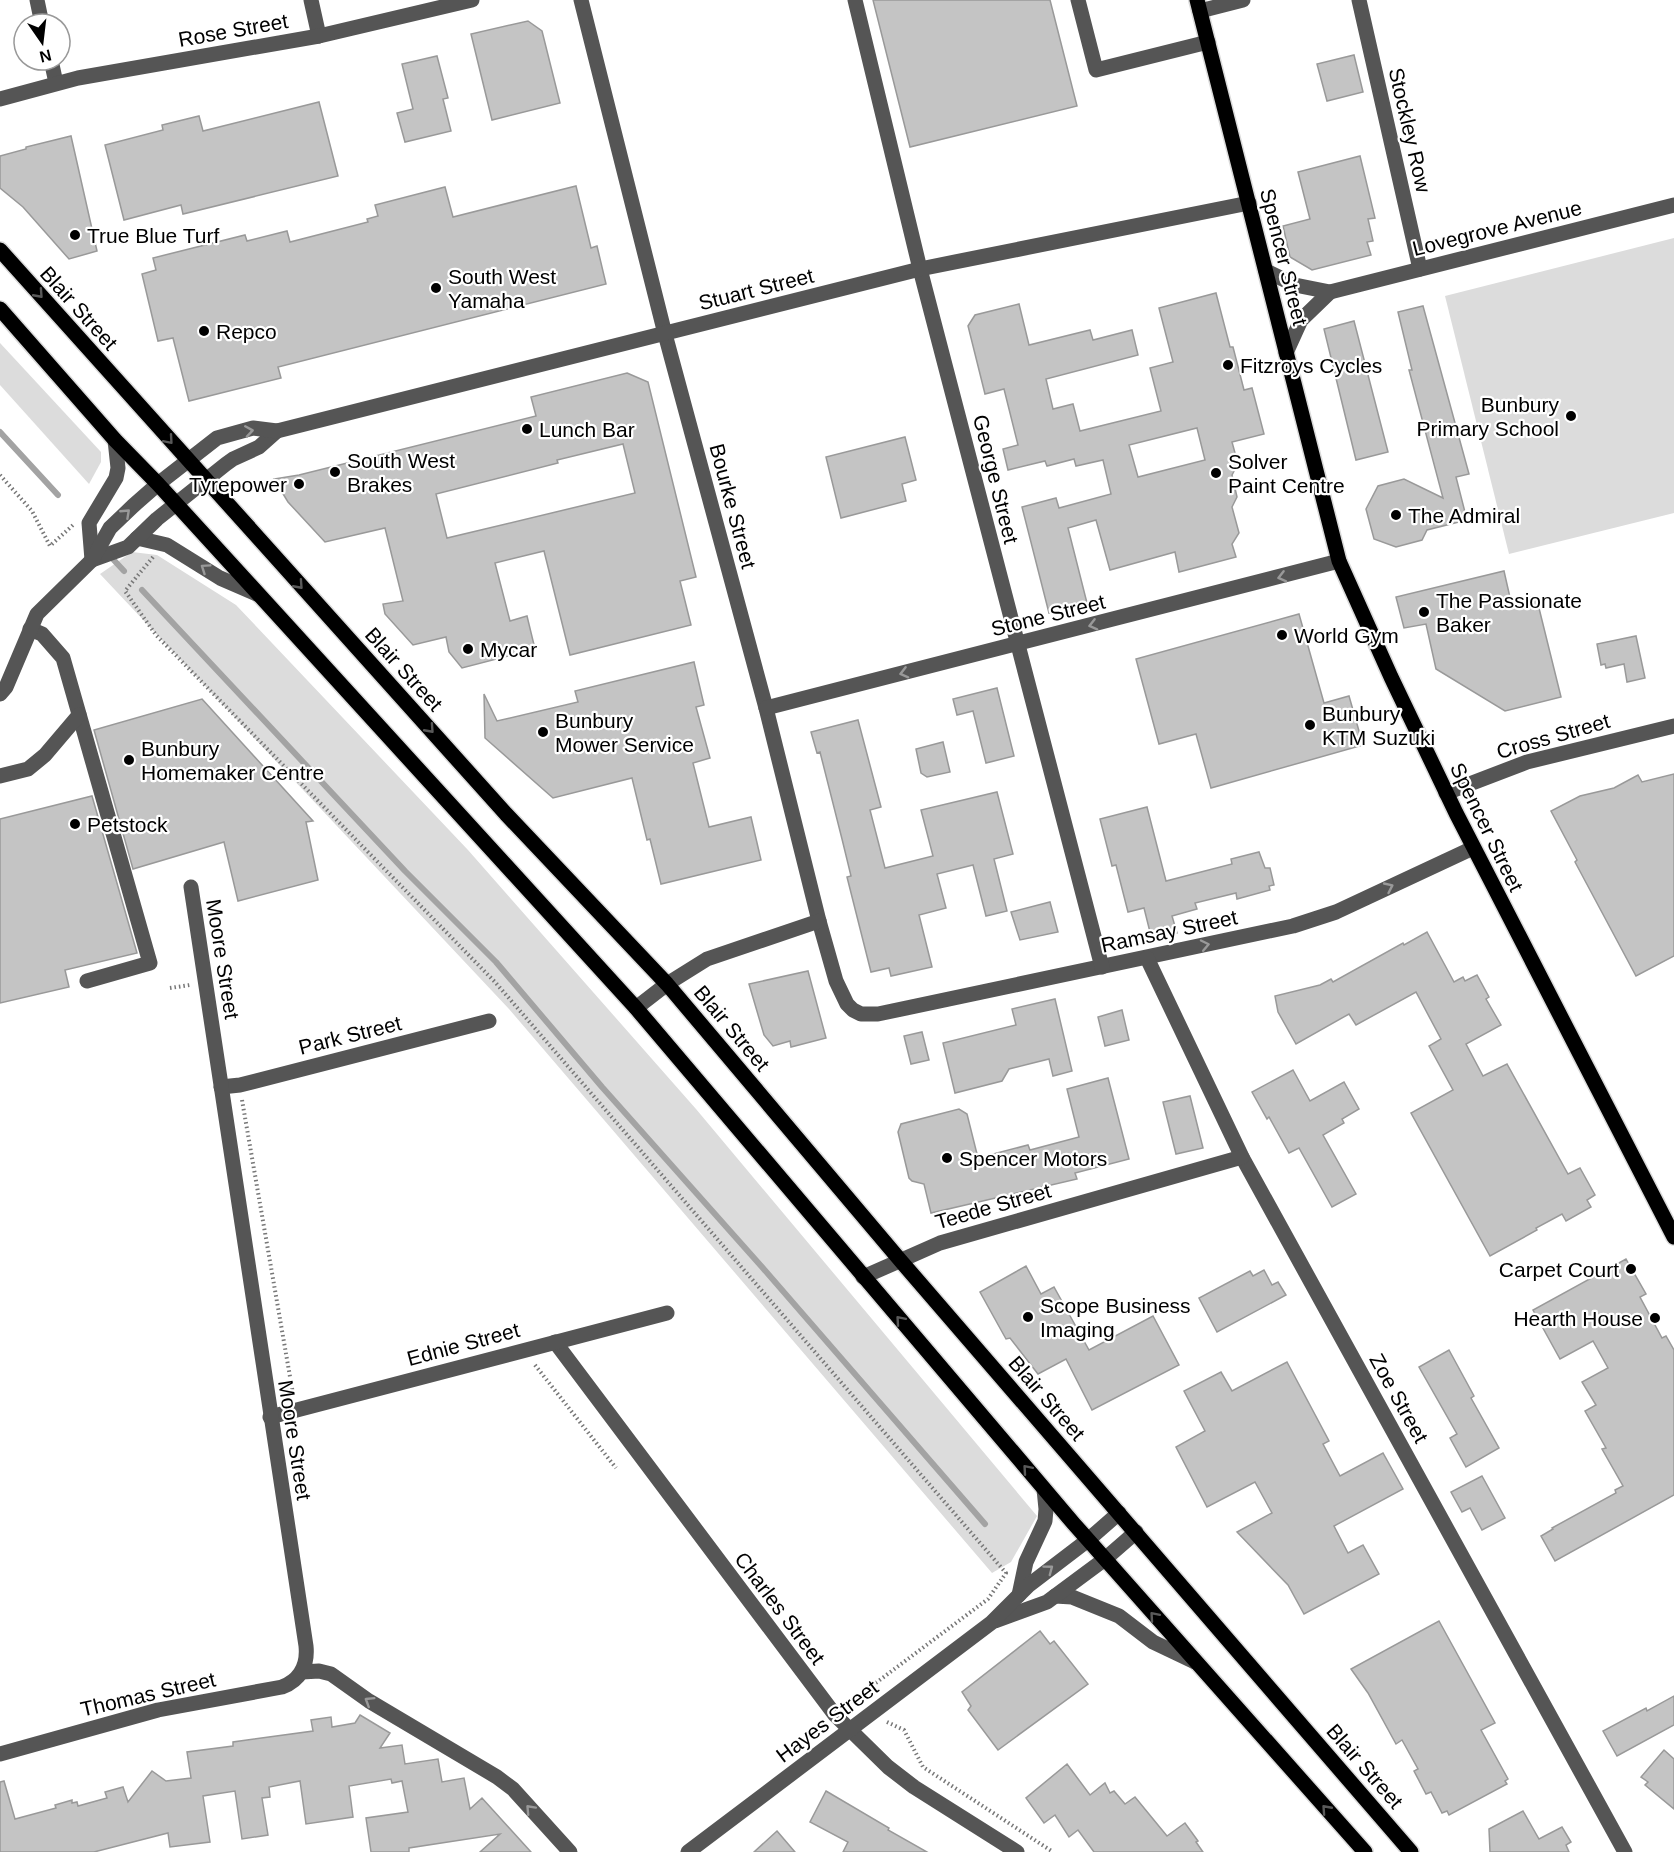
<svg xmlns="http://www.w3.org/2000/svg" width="1674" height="1852" font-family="Helvetica,sans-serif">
<rect width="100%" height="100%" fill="#fff"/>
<!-- green -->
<g fill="#dcdcdc">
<path d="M1674,238V513L1509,554L1445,296Z"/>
<path d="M0,343L101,452V462L89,484L0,385Z"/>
<path d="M132,552L157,555L236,605L468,850L696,1109L1037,1516L1011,1562L992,1573L509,1009L100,574Z"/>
</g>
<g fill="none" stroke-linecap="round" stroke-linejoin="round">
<!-- stream -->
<g stroke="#a3a3a3" stroke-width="6">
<path d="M0,432L58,495"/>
<path d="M111,557L124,571"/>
<path d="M142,590L405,871L496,962L602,1087L762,1267L985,1524"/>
</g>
</g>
<!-- building -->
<g fill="#c4c4c4" stroke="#999" stroke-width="1.5" fill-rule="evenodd">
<path d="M873,0H1050L1077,106L910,147Z"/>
<path d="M528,21L542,31L560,103L492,120L471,34Z"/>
<path d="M1354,55L1363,92L1327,101L1317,64Z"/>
<path d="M437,56L448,98L443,99L451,131L405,142L397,113L413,109L402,64Z"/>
<path d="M319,102L338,176L183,214L181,205L124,220L105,145L163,130L162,125L199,116L203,131Z"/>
<path d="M71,136L97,251L69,259L23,207L0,188V156L26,149V147Z"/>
<path d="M1360,156L1375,218L1368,219L1373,241L1367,242L1371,255L1312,270L1290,257L1283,226L1310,219L1298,172Z"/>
<path d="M576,186L591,248L597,246L606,284L278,367L281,378L189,401L173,338L158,341L142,274L156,270L153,258L245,235L247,241L287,231L290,242L368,222L367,219L378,216L375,205L445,187L453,217Z"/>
<path d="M1216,293L1230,347H1233L1244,390L1252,388L1264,434L1232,442L1238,464L1232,475L1237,497L1232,507L1239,533L1232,544L1236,557L1179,572L1175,552L1110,570L1096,520L1068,528L1087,603L1049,613L1022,507L1056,498L1059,508L1111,494L1103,460L1076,466L1074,459L1047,466L1045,461L1008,470L1003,449L1018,445L1004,389L985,394L968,326L975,315L1019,304L1029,345L1090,330L1093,340L1132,330L1138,355L1046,379L1053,409L1073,404L1080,431L1161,411L1150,368L1173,362L1159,308ZM1197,428L1205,460L1138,477L1129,445Z"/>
<path d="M1423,306L1469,474L1456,477L1467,520L1427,530L1422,540L1396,547L1374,539L1366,509L1378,486L1404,479L1443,498L1409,370H1412L1398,312Z"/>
<path d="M1354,321L1388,452L1356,460L1324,329Z"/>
<path d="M627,373L648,382L696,577L680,581L691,625L570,655L544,551L495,563L510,621L527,616L535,649L462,668L449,652L446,637L413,645L385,614L383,604L403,601L385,528L325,542L288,502L274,479L299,475L536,416L531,397ZM623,444L635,493L447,538L436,494L558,463L557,460Z"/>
<path d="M905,437L916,480L902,484L906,501L841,518L826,457Z"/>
<path d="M1504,571L1511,602L1536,596L1561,697L1505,711L1436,669L1426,624L1404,628L1396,597Z"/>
<path d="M1299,614L1324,703L1349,696L1363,745L1211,788L1196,734L1159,744L1136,659Z"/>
<path d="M1636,636L1645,678L1627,682L1624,664L1606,668L1605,664L1601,665L1597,644Z"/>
<path d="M694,662L704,705L696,707L710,758L693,763L709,827L751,817L761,860L661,884L650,839L647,840L632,778L553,798L485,738L484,694L497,721L578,702L575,691Z"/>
<path d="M997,688L1014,756L986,763L973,711L957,715L953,699Z"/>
<path d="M202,699L313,821L306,822L318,880L238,901L224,842L133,869L94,730Z"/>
<path d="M858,720L881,807L870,810L885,868L933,856L921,810L997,792L1013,854L994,859L1007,911L986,916L973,865L937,874L946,908L919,915L932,967L891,976L889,968L871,972L847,877L851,876L842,839L820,752L817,753L811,732Z"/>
<path d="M943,742L950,772L927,777L921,773L916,749Z"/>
<path d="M1674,774V956L1636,976L1575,862L1577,860L1551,811L1580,796L1614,788L1638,775L1642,782Z"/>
<path d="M92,796L137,953L65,970L69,987L0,1003V819Z"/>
<path d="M1147,807L1166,881L1232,864L1231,859L1259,852L1265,868H1270L1274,885L1269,886L1270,890L1237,899L1236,893L1195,903L1197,909L1172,916L1177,933L1152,940L1144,908L1128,912L1116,865L1112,866L1100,819Z"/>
<path d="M1050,902L1058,932L1020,940L1011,912Z"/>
<path d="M1427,932L1454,982L1463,977L1465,981L1477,975L1489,997L1486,999L1501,1025L1466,1044L1483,1076L1507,1064L1568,1174L1580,1168L1595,1195L1587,1200L1591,1207L1566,1221L1562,1214L1536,1228L1537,1230L1490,1256L1411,1113L1453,1090L1429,1046L1441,1039L1416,992L1356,1025L1349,1014L1296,1044L1278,1012L1275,996L1320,985L1331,979L1333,982L1403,943L1404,945Z"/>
<path d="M808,971L826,1038L791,1047L790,1041L773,1046L764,1035L749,984Z"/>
<path d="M1055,999L1072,1071L1053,1076L1049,1059L1009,1069L1002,1081L955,1093L943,1043L1016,1025L1012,1009Z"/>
<path d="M1122,1010L1129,1040L1105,1046L1098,1017Z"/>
<path d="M922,1032L929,1060L911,1064L904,1036Z"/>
<path d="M1293,1070L1310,1101L1344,1082L1359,1109L1342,1119L1344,1123L1323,1135L1356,1194L1332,1207L1299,1148L1289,1153L1269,1117L1267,1119L1252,1092Z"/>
<path d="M1108,1078L1129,1159L1075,1173L1077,1179L931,1213L924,1184L912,1181L909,1178L898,1132L901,1124L959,1109L967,1114L978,1158L1028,1145L1030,1150L1079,1137L1067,1089Z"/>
<path d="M1190,1096L1203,1148L1176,1154L1163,1102Z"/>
<path d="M1626,1259L1646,1294L1640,1297L1662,1338L1666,1336L1674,1350V1495L1555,1561L1541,1536L1553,1529L1552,1528L1616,1493L1615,1490L1623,1486L1602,1449L1606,1448L1585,1411L1596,1405L1582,1382L1608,1368L1593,1341L1560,1359L1533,1310Z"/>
<path d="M1026,1266L1041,1294L1054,1287L1089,1350L1153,1316L1179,1365L1092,1410L1066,1359L1038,1374L1010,1338L1006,1339L980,1292Z"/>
<path d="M1264,1270L1272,1285L1278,1282L1286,1295L1217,1332L1199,1298L1250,1271L1253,1276Z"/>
<path d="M1449,1350L1474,1396L1471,1398L1499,1448L1466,1467L1450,1438L1457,1434L1419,1367Z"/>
<path d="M1287,1362L1329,1441L1323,1444L1340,1476L1383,1453L1403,1489L1334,1526L1348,1553L1363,1545L1379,1574L1304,1614L1288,1585L1237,1532L1272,1513L1255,1482L1207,1507L1176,1447L1205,1431L1184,1391L1221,1372L1232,1391Z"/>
<path d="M1482,1476L1505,1518L1482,1530L1470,1508L1462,1512L1451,1492Z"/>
<path d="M1439,1621L1495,1723L1481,1730L1508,1779L1505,1781L1507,1784L1449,1815L1447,1811L1442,1813L1431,1792L1426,1794L1414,1771L1418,1769L1402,1740L1396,1744L1368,1693L1351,1669Z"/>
<path d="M1040,1631L1050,1644L1054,1641L1088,1684L998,1750L968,1710L971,1706L962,1692Z"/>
<path d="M1674,1696V1725L1617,1756L1603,1731L1646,1708L1647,1711Z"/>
<path d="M360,1715L390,1733L380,1748L402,1745L405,1764L438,1759L442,1782L464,1778L470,1809L482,1798L531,1852H480L500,1834L409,1848V1852H371L366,1818L408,1812L402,1781L392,1783L391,1779L349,1786L353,1817L306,1824L300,1781L269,1787L270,1797L262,1798L268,1835L242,1839L235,1791L203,1796L210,1842L170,1847L168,1833L94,1852H0V1782L4,1781L15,1819L56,1808L55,1805L72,1800V1803L77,1802L78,1806L107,1798L105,1792L123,1787L128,1802L152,1771L166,1781L191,1778L187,1752L233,1746V1742L313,1731L311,1720L331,1717L332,1727L355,1723Z"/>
<path d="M1664,1750L1674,1759V1809L1645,1785L1648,1782L1641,1777Z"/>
<path d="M1067,1764L1090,1795L1105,1783L1110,1793L1114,1791L1125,1804L1135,1797L1167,1836L1185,1823L1198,1841L1196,1842L1203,1852H1094L1078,1830L1069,1837L1055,1815L1044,1823L1026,1798Z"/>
<path d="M826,1791L889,1828L888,1830L927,1852H843L848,1842L810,1822Z"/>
<path d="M1523,1811L1539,1839L1562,1827L1571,1842L1566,1845L1569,1852H1490L1489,1829Z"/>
<path d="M777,1831L795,1852H754Z"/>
</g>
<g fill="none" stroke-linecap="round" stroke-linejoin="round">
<defs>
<g id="major">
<path d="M1197,0L1339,561L1391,677L1456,813L1674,1237"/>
<path d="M0,250L506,814L667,984L900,1260L1411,1852"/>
<path d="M0,309L115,440L158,484L636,1008L1074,1524L1365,1852"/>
</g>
</defs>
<!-- major casing -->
<use href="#major" stroke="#dbdbdb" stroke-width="18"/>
<!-- path -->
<g stroke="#777" stroke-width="4" stroke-dasharray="1.5 3" stroke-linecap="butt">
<path d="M0,475L32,511L50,546L73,525"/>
<path d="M153,557L125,591L156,635L495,982L1006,1573L988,1599L849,1703L846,1699"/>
<path d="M170,988L190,985"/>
<path d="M242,1100L293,1394"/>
<path d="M535,1365L616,1468"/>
<path d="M887,1722L904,1730L923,1767L1053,1852"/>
</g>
<!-- minor -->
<g stroke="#555" stroke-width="15">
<path d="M37,0L42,24"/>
<path d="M311,0L319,36"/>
<path d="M581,0L665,334L766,708L819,921L836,981L847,1004L853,1010L861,1014H878L1293,926L1336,912L1473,848"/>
<path d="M855,0L920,269L1102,967"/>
<path d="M1078,0L1096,70L1208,42"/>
<path d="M1359,0L1420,269"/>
<path d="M1200,11L1243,0"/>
<path d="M51,60L56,83"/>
<path d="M0,99L78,78L319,36L472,0"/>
<path d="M1266,271L1295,285L1330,292L1674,205"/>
<path d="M1286,353L1301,320L1330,292"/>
<path d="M137,538L167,545L220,578L257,594"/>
<path d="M92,560L128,547L157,519L226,464L233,459L259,447L277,431"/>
<path d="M92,560L89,523L116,478L118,468L115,440"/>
<path d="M30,629L42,634L63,658L150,963L87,981"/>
<path d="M0,694L6,687L37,614L92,560L110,528L133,506L158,484L217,438L253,428L277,431L920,269L1249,203"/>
<path d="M766,708L1339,561"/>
<path d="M0,776L28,769L45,755L79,715"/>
<path d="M1446,793L1527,762L1674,726"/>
<path d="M1147,958L1242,1157L1625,1852"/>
<path d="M636,1008L667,984L707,959L819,921"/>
<path d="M221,1087L240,1085L489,1021"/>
<path d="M863,1277L940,1243L1242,1157"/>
<path d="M555,1342L835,1715L888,1767L914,1787L1017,1852"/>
<path d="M270,1417L667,1313"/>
<path d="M1019,1595L1026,1562L1045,1521L1046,1509L1044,1489"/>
<path d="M1055,1596L1072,1597L1119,1616L1153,1642L1195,1662"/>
<path d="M995,1621L1047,1602L1105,1559L1136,1532"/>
<path d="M302,1672L319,1671L331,1674L369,1701L497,1777L513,1789L570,1852"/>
<path d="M0,1754L158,1710L282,1687C300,1680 308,1666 306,1646L191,887"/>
<path d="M688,1852L991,1623L1029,1585L1088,1540L1119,1513"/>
</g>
<!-- major -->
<use href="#major" stroke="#000" stroke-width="15"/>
</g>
<!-- one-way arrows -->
<defs><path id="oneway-chevron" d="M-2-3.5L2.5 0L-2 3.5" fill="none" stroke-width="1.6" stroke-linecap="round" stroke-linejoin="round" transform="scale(1.5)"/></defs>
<g stroke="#595959">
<use href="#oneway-chevron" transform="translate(39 294) rotate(48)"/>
<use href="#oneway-chevron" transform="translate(169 440) rotate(49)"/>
<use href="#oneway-chevron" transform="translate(299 585) rotate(48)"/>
<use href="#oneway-chevron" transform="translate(430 729) rotate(48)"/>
<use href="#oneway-chevron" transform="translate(900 1320) rotate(-131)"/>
<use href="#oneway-chevron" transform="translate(1027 1469) rotate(-131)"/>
<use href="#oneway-chevron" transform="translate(1154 1616) rotate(-131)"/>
<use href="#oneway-chevron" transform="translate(1326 1809) rotate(-132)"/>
</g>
<g stroke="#999">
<use href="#oneway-chevron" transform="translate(249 431) rotate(-9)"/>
<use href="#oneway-chevron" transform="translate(126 513) rotate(-43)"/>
<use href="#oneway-chevron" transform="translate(205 568) rotate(-146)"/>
<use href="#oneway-chevron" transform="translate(1282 577) rotate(166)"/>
<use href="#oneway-chevron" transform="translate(1093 625) rotate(166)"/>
<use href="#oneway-chevron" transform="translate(904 673) rotate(166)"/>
<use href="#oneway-chevron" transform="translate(1389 887) rotate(-25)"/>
<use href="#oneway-chevron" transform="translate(1205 945) rotate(-12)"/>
<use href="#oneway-chevron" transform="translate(1049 1569) rotate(-37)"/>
<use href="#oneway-chevron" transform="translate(369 1701) rotate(-148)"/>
<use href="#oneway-chevron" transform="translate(530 1809) rotate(-133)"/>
</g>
<!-- markers -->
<g fill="#000" stroke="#fff" stroke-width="2">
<circle cx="75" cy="235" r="6"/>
<circle cx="436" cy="288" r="6"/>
<circle cx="204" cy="331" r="6"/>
<circle cx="1228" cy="365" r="6"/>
<circle cx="1571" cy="416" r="6"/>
<circle cx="527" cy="429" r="6"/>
<circle cx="335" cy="472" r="6"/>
<circle cx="1216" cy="473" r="6"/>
<circle cx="299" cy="484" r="6"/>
<circle cx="1396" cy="515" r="6"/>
<circle cx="1424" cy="612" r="6"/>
<circle cx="1282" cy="635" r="6"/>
<circle cx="468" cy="649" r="6"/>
<circle cx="1310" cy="725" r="6"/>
<circle cx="543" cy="732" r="6"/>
<circle cx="129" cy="760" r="6"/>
<circle cx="75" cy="824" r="6"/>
<circle cx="947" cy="1158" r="6"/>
<circle cx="1631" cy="1269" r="6"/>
<circle cx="1028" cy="1317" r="6"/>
<circle cx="1655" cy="1318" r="6"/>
</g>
<g text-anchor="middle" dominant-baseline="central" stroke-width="4.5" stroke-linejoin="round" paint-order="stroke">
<!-- street labels -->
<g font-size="21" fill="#000" stroke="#fff">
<text transform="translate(233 30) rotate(-10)">Rose Street</text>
<text transform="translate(1410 130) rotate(77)">Stockley Row</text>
<text transform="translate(1497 228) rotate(-14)">Lovegrove Avenue</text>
<text transform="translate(1284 257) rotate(76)">Spencer Street</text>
<text transform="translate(756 289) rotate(-14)">Stuart Street</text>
<text transform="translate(79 308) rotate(48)">Blair Street</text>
<text transform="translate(996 479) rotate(76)">George Street</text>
<text transform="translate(733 506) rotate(75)">Bourke Street</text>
<text transform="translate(1048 615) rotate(-14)">Stone Street</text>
<text transform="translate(404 669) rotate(48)">Blair Street</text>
<text transform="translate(1553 736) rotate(-16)">Cross Street</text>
<text transform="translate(1487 827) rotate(64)">Spencer Street</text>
<text transform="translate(1169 931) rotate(-12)">Ramsay Street</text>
<text transform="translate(223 959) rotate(81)">Moore Street</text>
<text transform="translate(732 1028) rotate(50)">Blair Street</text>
<text transform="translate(350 1035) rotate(-14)">Park Street</text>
<text transform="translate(993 1206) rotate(-16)">Teede Street</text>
<text transform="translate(463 1344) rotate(-15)">Ednie Street</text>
<text transform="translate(1047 1398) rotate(49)">Blair Street</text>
<text transform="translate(1399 1398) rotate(61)">Zoe Street</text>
<text transform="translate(295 1440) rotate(81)">Moore Street</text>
<text transform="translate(780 1608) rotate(53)">Charles Street</text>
<text transform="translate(148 1694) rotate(-13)">Thomas Street</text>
<text transform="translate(827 1721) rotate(-37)">Hayes Street</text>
<text transform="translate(1365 1766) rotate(49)">Blair Street</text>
</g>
<!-- poi labels -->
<g font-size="21" fill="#000" stroke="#fff" text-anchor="start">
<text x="87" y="235">True Blue Turf</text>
<text x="448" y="276">South West<tspan x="448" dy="24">Yamaha</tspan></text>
<text x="216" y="331">Repco</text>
<text x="1240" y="365">Fitzroys Cycles</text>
<text x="1559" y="404" text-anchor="end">Bunbury<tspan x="1559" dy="24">Primary School</tspan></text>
<text x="539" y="429">Lunch Bar</text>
<text x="347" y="460">South West<tspan x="347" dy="24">Brakes</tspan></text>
<text x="1228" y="461">Solver<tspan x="1228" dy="24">Paint Centre</tspan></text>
<text x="287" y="484" text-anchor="end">Tyrepower</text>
<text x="1408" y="515">The Admiral</text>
<text x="1436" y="600">The Passionate<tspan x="1436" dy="24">Baker</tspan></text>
<text x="1294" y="635">World Gym</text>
<text x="480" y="649">Mycar</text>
<text x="1322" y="713">Bunbury<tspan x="1322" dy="24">KTM Suzuki</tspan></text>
<text x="555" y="720">Bunbury<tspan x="555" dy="24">Mower Service</tspan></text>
<text x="141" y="748">Bunbury<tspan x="141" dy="24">Homemaker Centre</tspan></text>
<text x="87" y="824">Petstock</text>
<text x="959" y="1158">Spencer Motors</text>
<text x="1619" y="1269" text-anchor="end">Carpet Court</text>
<text x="1040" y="1305">Scope Business<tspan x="1040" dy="24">Imaging</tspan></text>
<text x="1643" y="1318" text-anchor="end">Hearth House</text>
</g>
</g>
<!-- north arrow -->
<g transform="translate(42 42) rotate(166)"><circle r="28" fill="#ffffff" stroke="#999999" stroke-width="1.5"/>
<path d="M0-4.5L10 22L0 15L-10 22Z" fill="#000000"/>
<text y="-9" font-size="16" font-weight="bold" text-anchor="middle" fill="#000000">N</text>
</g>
</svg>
